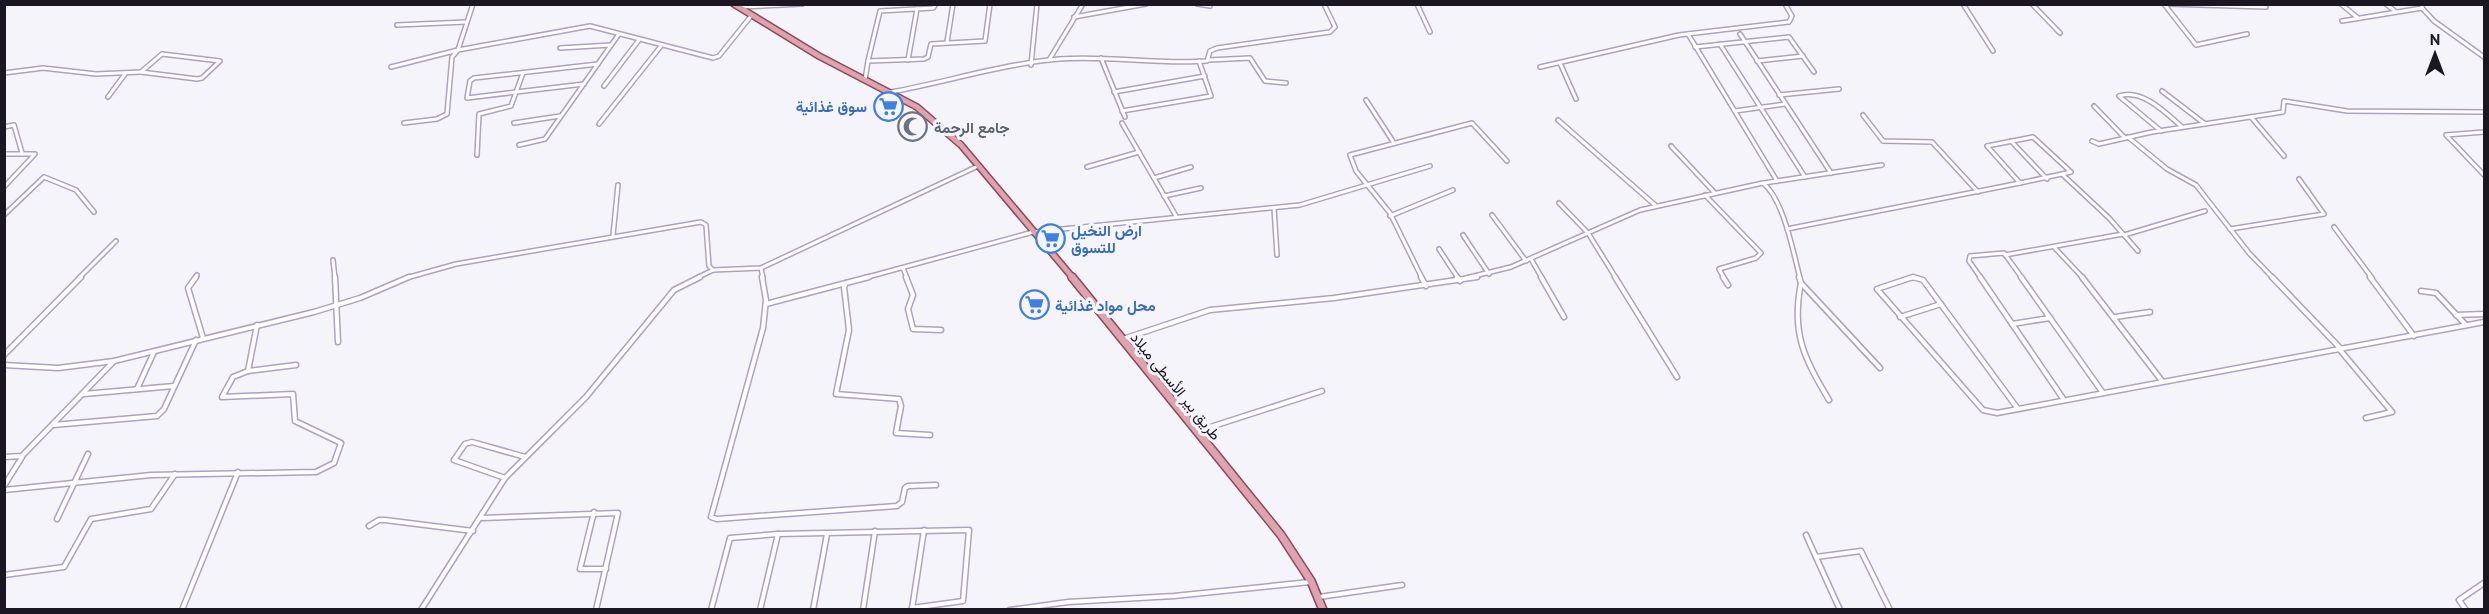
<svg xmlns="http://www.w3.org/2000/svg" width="2489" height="614" font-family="'PT Sans',Vazirmatn,sans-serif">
<rect width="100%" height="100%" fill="#f6f4fb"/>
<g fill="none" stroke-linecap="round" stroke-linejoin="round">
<defs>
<g id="street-far1">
<path d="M1197,4L1210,6"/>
<path d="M1417,4L1430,32"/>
<path d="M1963,4L1993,51"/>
<path d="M2032,4L2060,33"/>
<path d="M2164,4L2196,45L2247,34"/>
<path d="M2166,4L2266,7L2264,4"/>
<path d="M2341,4L2358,18"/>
<path d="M2386,4L2396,12"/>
<path d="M2422,4V8L2434,21L2484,57"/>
<path d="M742,7L802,4"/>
<path d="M1074,17L1146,4"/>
<path d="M2342,21L2422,8"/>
<path d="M397,25L466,22"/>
<path d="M1688,34L1777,181"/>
<path d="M1740,34L1831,173"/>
<path d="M947,42L953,4"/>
<path d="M1720,44L1805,177"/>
<path d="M1695,47L1789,37L1814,72"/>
<path d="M560,48L611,45"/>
<path d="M162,54L220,61L202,78L197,79L141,72Z"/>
<path d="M1101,58L1125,117"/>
<path d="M908,60L917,9"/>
<path d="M1049,60L1083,4"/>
<path d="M1209,60L1250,58L1265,81L1286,83"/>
<path d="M868,61L880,11L933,8L936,4"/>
<path d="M1757,61L1803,56"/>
<path d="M1560,63L1576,99"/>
<path d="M1031,65L1037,4"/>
<path d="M391,67L458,50L590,26L713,58L719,56L751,16"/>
<path d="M1540,67L1679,35L1789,22L1792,16L1785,4"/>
<path d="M4,73L43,68L96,74L141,72"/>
<path d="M865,80L868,61L924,59L928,57L931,44L985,41L990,4"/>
<path d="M584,84L467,98L470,81L474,78L598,64"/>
<path d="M604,86L639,40"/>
<path d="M2162,91L2205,124"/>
<path d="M891,92C947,82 1002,64 1059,59C1109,55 1158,65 1207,61L1210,51L1217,48L1330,32L1335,27L1324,4"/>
<path d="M1114,92L1205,76"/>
<path d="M1779,95L1839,89"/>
<path d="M108,97L125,74"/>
<path d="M1366,100L1394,143"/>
<path d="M2094,106L2124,137"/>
<path d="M1122,111L1211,96L1199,61"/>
<path d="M1735,111L1785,104"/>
<path d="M1863,115L1883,141L1932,142L1978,192"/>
<path d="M2251,117L2284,156"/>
<path d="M1558,120L1655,205"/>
<path d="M404,123L437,119L447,114L452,57L458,50L473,4"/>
<path d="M514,123L560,116"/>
<path d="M1122,123L1176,216"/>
<path d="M599,124L661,46"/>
<path d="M4,127L14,125L22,153"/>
<path d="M2161,131L2119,96C2142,88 2166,113 2182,127"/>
<path d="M2484,132L2446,135L2484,175"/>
<path d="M2033,137L2071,172L2020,183L1987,146Z"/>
<path d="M2128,137L2167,169L2196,185L2249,253L2273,278"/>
<path d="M2011,141L2047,179"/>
<path d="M2092,141L2099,144L2152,132L2283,112L2284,101L2347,111L2484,112"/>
<path d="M519,145L545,139L619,34"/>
<path d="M1671,146L1714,192"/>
<path d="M4,154H35L4,187"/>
<path d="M477,155L479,114L511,106L523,73"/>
<path d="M1087,167L1139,152"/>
<path d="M2063,175L2109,218L2138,251"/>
<path d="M1154,178L1191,167"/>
<path d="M1764,183L1882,165"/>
<path d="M1705,195L1761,253L1756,258L1719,269L1724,278"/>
<path d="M1164,196L1201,188"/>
<path d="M1559,203L1588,233L1616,278"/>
<path d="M1274,208L1277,255"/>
<path d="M4,215L44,177L76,190L94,212"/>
<path d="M1492,215L1526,261"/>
<path d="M1390,216L1453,190"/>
<path d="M2334,227L2372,278"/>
<path d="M1787,229L2020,183"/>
<path d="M2230,229L2324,214L2299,179"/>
<path d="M613,235L618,185"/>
<path d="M1463,235L1489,274"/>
<path d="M2124,235L2205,211"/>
<path d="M2054,247L2083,278"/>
<path d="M1439,249L1458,278"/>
<path d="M2005,255L2123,234"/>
<path d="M1531,259L1542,278"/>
<path d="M333,260L335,278"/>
<path d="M761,268L763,278"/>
<path d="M903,268L907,278"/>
<path d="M79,278L116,241"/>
<path d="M195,278L197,275"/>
<path d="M406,278L456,264L701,222L706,225L709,266L713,270L761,268L978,166"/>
<path d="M697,278L713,270"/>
<path d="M864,278L1033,232L1300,205L1430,166"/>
<path d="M1422,278L1390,213L1356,171L1350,155L1472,123L1507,161"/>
<path d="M1466,278L1511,267L1640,210L1763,183C1784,200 1793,252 1800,278"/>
<path d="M1909,278H1917"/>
<path d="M1981,278L1969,261L1970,256L2004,253L2022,278"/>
</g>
<g id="street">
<path d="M196,277L188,288L203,338"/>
<path d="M335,277L338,342"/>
<path d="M762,277L766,300L763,328L711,517L717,519L897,506L902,502L905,488L908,486L936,485"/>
<path d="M869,277L846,283L844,287L849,330L836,394L899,399L901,406L896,433L930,435"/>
<path d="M906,277L913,295L908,309L913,329L941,330"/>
<path d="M1421,277L1426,286"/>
<path d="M1457,277L1460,281"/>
<path d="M1541,277L1564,317"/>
<path d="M1615,277L1677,377"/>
<path d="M1723,277L1728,285"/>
<path d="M1799,277L1801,283L1880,368"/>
<path d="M1980,277L2064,400"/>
<path d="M2021,277L2103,393"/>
<path d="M2082,277L2162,381"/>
<path d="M2272,277L2341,349"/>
<path d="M2370,277L2414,336"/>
<path d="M1801,283C1791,333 1804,358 1829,400"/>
<path d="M2421,291L2436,293L2466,325"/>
<path d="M766,304L846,283"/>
<path d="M2456,315L2484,314"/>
<path d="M1900,317L1941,304"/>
<path d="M2115,317L2150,312"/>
<path d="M2012,324L2050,318"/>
<path d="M257,325L248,371L296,365"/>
<path d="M1123,339L1210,310L1334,298L1477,277"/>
<path d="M2340,350L2392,412L2366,418"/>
<path d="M4,355L81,277"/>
<path d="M4,365L58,368L114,361L314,312L360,298L409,277"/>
<path d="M137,389L154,352"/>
<path d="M84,394L174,386"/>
<path d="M2018,409L1923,280L1913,277L1877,289L1983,410L1997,413L2484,322"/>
<path d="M53,425L157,416L164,409L196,340"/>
<path d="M1198,431L1322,391"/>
<path d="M4,457L22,456L114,361"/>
<path d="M505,478L454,460L465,444L472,442L525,457"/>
<path d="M4,486L22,457"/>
<path d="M4,490L151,475L316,472L334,463L341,443L295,421L293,394L222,397L233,377L248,371"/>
<path d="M594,512L580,569H606"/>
<path d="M482,518L618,513L596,610"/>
<path d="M57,519L88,454"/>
<path d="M369,526L379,520H385L473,531"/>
<path d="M778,534L969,530L963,601L912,608"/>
<path d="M1806,535L1840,610"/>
<path d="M1816,557L1861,551L1890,610"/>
<path d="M4,575L64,567L91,519L151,509L175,474"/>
<path d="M1319,597L1402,585"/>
<path d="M912,609L924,530"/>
<path d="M182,610L238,472"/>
<path d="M421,610L505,478L586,397L674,290L700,277"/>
<path d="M711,610L730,538L778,534L760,610"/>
<path d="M813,610L827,534"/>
<path d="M863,610L875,531"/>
<path d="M1010,610L1068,602L1174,596L1310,582"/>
<path d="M2466,610L2459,600L2484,583"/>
</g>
<path id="primary-far1" d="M734,4L819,56L917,107L961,145L1073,278"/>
<path id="primary" d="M1072,277L1281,535L1311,581L1323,610"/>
</defs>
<!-- street-far1 casing -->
<use href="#street-far1" stroke="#aea2c2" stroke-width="6"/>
<!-- street casing -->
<use href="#street" stroke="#aea2c2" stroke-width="7"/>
<!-- primary-far1 casing -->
<use href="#primary-far1" stroke="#8b4a5b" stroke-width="8"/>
<!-- primary casing -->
<use href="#primary" stroke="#8b4a5b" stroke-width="10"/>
<!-- street-far1 -->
<use href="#street-far1" stroke="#fff" stroke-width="3"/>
<!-- street -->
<use href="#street" stroke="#fff" stroke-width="4"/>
<!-- primary-far1 -->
<use href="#primary-far1" stroke="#dea3af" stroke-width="5"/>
<!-- primary -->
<use href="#primary" stroke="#dea3af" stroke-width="7"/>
</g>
<!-- icons -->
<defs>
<symbol id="supermarket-ring" viewBox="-11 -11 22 22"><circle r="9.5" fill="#f6f4fb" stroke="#3f7fe0" stroke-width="1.5"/><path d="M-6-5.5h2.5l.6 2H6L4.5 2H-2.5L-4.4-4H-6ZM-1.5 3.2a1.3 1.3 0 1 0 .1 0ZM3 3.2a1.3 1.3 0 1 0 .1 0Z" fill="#3f7fe0"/></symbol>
<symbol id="mosque-ring" viewBox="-11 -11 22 22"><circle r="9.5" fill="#f6f4fb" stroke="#6b7280" stroke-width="1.5"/><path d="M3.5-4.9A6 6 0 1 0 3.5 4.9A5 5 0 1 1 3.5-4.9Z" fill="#6b7280"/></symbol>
</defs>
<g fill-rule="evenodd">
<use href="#supermarket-ring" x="872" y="90" width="33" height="33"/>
<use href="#mosque-ring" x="896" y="110" width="33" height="33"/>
<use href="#supermarket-ring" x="1034" y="222" width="33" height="33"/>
<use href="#supermarket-ring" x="1018" y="288" width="33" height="33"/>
</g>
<g text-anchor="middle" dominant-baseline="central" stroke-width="6" stroke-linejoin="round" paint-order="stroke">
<!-- shop labels -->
<g font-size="15" font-weight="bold" fill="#366cbe" stroke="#f6f4fb" text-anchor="start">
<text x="867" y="106" text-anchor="end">سوق غذائية</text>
<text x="1071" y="230">ارض النخيل<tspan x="1071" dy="17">للتسوق</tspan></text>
<text x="1055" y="305">محل مواد غذائية</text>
</g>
<!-- worship labels -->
<g font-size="15" font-weight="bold" fill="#5b616d" stroke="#f6f4fb" text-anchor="start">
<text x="934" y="127">جامع الرحمة</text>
</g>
<!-- street labels -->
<g font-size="15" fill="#1b1722" stroke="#f6f4fb">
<text transform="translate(1176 386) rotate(51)">طريق بير الأسطى ميلاد</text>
</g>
</g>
<!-- border -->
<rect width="2489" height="614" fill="none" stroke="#1b1722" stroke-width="12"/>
<!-- north arrow -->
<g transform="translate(2435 54)" stroke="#f6f4fb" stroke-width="4.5" paint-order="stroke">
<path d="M0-4.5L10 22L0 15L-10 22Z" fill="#1b1722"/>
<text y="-9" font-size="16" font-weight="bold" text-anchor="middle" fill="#1b1722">N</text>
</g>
</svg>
